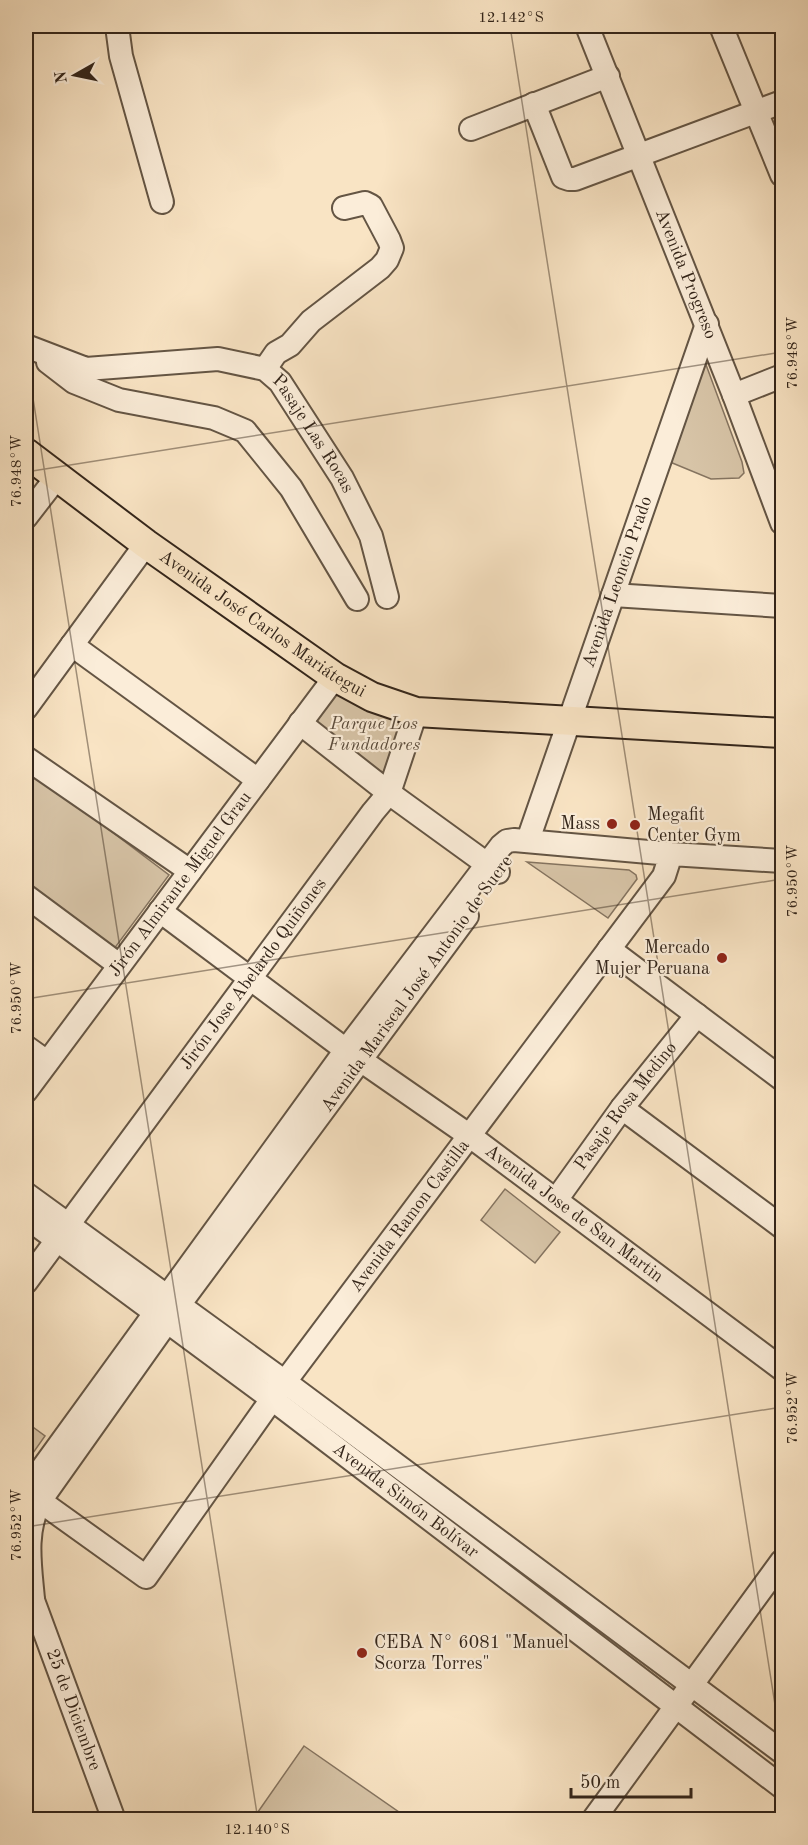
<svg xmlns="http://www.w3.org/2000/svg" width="808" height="1845" font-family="'Old Standard TT',serif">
<rect width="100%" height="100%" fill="#f9e4c4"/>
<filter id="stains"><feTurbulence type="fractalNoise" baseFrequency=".00333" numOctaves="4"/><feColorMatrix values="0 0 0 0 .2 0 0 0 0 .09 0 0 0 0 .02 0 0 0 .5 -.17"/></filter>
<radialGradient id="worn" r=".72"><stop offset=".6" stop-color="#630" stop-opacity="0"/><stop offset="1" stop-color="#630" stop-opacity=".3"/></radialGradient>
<!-- green -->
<g fill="#d7c4a7" stroke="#857460" stroke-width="1.5">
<path d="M705,362L742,462L744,473L739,478L711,479L670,462Z"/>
<path d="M332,692L406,718L386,773L380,771L315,724L316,713Z"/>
<path d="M26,767L169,875L114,949L26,883Z"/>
<path d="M527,862L629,870L636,875L637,879L608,918Z"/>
<path d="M505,1189L560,1232L535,1263L481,1220Z"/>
<path d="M26,1422L45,1436L26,1463Z"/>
<path d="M304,1746L409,1819H253Z"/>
</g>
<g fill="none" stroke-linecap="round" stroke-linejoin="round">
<defs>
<g id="minor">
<path d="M117,26L121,56L162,202"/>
<path id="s1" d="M587,26L734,395L782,523"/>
<path d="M721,26L782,175"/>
<path d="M534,104L563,177L569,179H575L782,102"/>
<path d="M471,129L608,76"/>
<path id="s2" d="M26,346L86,369L218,359L265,369L280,382L342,478L371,536L387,597"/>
<path d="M48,362L74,382L119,400L214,418L245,431L291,488L357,599"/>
<path d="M265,369L276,353L290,345L311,321L380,268L387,260L392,248L389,240L371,206L365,203L344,208"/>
<path d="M734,395L782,376"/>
<path d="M26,517L57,477"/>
<path d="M613,595L782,606"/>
<path d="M72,645L258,780"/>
<path d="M26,708L146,544"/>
<path d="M300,723L389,793L498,872"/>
<path d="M26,758L190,871"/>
<path id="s3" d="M528,840L707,324"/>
<path d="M671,854L664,876L272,1399L146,1577L26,1491L346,1050L501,846L507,841L514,840L671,854L782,861"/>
<path d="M26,896L119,965"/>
<path id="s4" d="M160,911L346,1050L470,1136L782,1369"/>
<path d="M609,949L782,1079"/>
<path d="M26,1047L47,1062"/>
<path id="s5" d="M26,1091L335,677"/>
<path d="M622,1108L782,1227"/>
<path d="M26,1194L285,1382L782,1752"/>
<path id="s6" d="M556,1200L622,1108L697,1015"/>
<path id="s7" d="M26,1217L272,1399L782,1787"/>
<path id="s8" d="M68,1225L373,812L389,793L416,712"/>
<path d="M26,1282L57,1240"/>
<path id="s9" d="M27,1584L114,1820"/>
<path d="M33,1599C30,1565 24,1532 40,1501L179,1305L467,916"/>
<path d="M593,1820L782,1561"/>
</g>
<g id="major">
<path id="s10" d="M26,453L146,544L335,677L372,697L416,712L782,733"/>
</g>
</defs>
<!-- minor casing -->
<use href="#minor" stroke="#645544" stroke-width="26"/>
<!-- major casing -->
<use href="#major" stroke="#33251a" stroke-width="32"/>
<!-- minor -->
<use href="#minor" stroke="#fbedd9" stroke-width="22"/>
<!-- major -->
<use href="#major" stroke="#f9e4c4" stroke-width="28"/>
</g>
<!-- ticks -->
<path fill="none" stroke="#33251a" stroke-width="1.5" stroke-opacity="0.45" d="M510,26L782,1749M26,354L258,1820M26,472L782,352M26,999L782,879M26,1527L782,1407"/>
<!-- markers -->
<g fill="#8f2418" stroke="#fbedd9" stroke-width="2">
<circle cx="612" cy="824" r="6"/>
<circle cx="635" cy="825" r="6"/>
<circle cx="722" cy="958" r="6"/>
<circle cx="362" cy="1653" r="6"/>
</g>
<g text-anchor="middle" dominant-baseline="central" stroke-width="4.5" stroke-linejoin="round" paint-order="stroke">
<!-- street labels -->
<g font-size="18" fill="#33251a" stroke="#fbedd9">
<text stroke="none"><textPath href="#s1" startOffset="267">Avenida Progreso</textPath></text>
<text stroke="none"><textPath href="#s2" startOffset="326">Pasaje Las Rocas</textPath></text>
<text stroke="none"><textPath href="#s3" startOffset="273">Avenida Leoncio Prado</textPath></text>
<text stroke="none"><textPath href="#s10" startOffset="292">Avenida José Carlos Mariátegui</textPath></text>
<text stroke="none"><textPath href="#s5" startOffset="258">Jirón Almirante Miguel Grau</textPath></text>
<text stroke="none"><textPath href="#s8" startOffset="312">Jirón Jose Abelardo Quiñones</textPath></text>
<text transform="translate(417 984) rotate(-54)">Avenida Mariscal José Antonio de Sucre</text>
<text stroke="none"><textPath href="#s6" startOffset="117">Pasaje Rosa Medino</textPath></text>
<text stroke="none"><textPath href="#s4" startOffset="513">Avenida Jose de San Martin</textPath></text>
<text transform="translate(410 1216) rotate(-53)">Avenida Ramon Castilla</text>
<text stroke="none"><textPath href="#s7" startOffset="474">Avenida Simón Bolívar</textPath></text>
<text stroke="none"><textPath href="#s9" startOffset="134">25 de Diciembre</textPath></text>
</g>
<!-- park labels -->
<g font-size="18" font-style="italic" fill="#5c4d3d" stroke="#fbedd9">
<text x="374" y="724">Parque Los<tspan x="374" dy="21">Fundadores</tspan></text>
</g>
<!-- poi labels -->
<g font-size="18" fill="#33251a" stroke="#fbedd9" text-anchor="start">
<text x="647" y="815">Megafit<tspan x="647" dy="21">Center Gym</tspan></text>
<text x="600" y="824" text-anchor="end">Mass</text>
<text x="710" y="948" text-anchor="end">Mercado<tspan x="710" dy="21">Mujer Peruana</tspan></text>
<text x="374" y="1643">CEBA N° 6081 "Manuel<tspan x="374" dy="21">Scorza Torres"</tspan></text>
</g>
</g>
<!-- margin -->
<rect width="808" height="1845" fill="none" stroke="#f9e4c4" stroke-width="66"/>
<!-- north arrow -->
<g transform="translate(75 75) rotate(261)" stroke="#fbedd9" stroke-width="4.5" paint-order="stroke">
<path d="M0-4.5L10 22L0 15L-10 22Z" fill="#33251a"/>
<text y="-9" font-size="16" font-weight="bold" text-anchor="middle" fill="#33251a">N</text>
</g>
<!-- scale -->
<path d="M571 1788v9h120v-9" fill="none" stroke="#33251a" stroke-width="3"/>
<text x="580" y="1788" font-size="18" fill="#33251a" stroke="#fbedd9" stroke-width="4.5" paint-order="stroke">50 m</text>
<rect x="33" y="33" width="742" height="1779" fill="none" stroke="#33251a" stroke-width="2"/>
<g font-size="15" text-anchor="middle" fill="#33251a">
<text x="511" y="22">12.142°S</text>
<text transform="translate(792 353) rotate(-90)" y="5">76.948°W</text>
<text transform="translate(16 471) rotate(-90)" y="5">76.948°W</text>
<text transform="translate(792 881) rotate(-90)" y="5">76.950°W</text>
<text transform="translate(16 998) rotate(-90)" y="5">76.950°W</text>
<text transform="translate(792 1408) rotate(-90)" y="5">76.952°W</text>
<text transform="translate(16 1525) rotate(-90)" y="5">76.952°W</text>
<text x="257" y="1834">12.140°S</text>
</g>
<rect width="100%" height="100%" filter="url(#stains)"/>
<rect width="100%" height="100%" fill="url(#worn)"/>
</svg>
